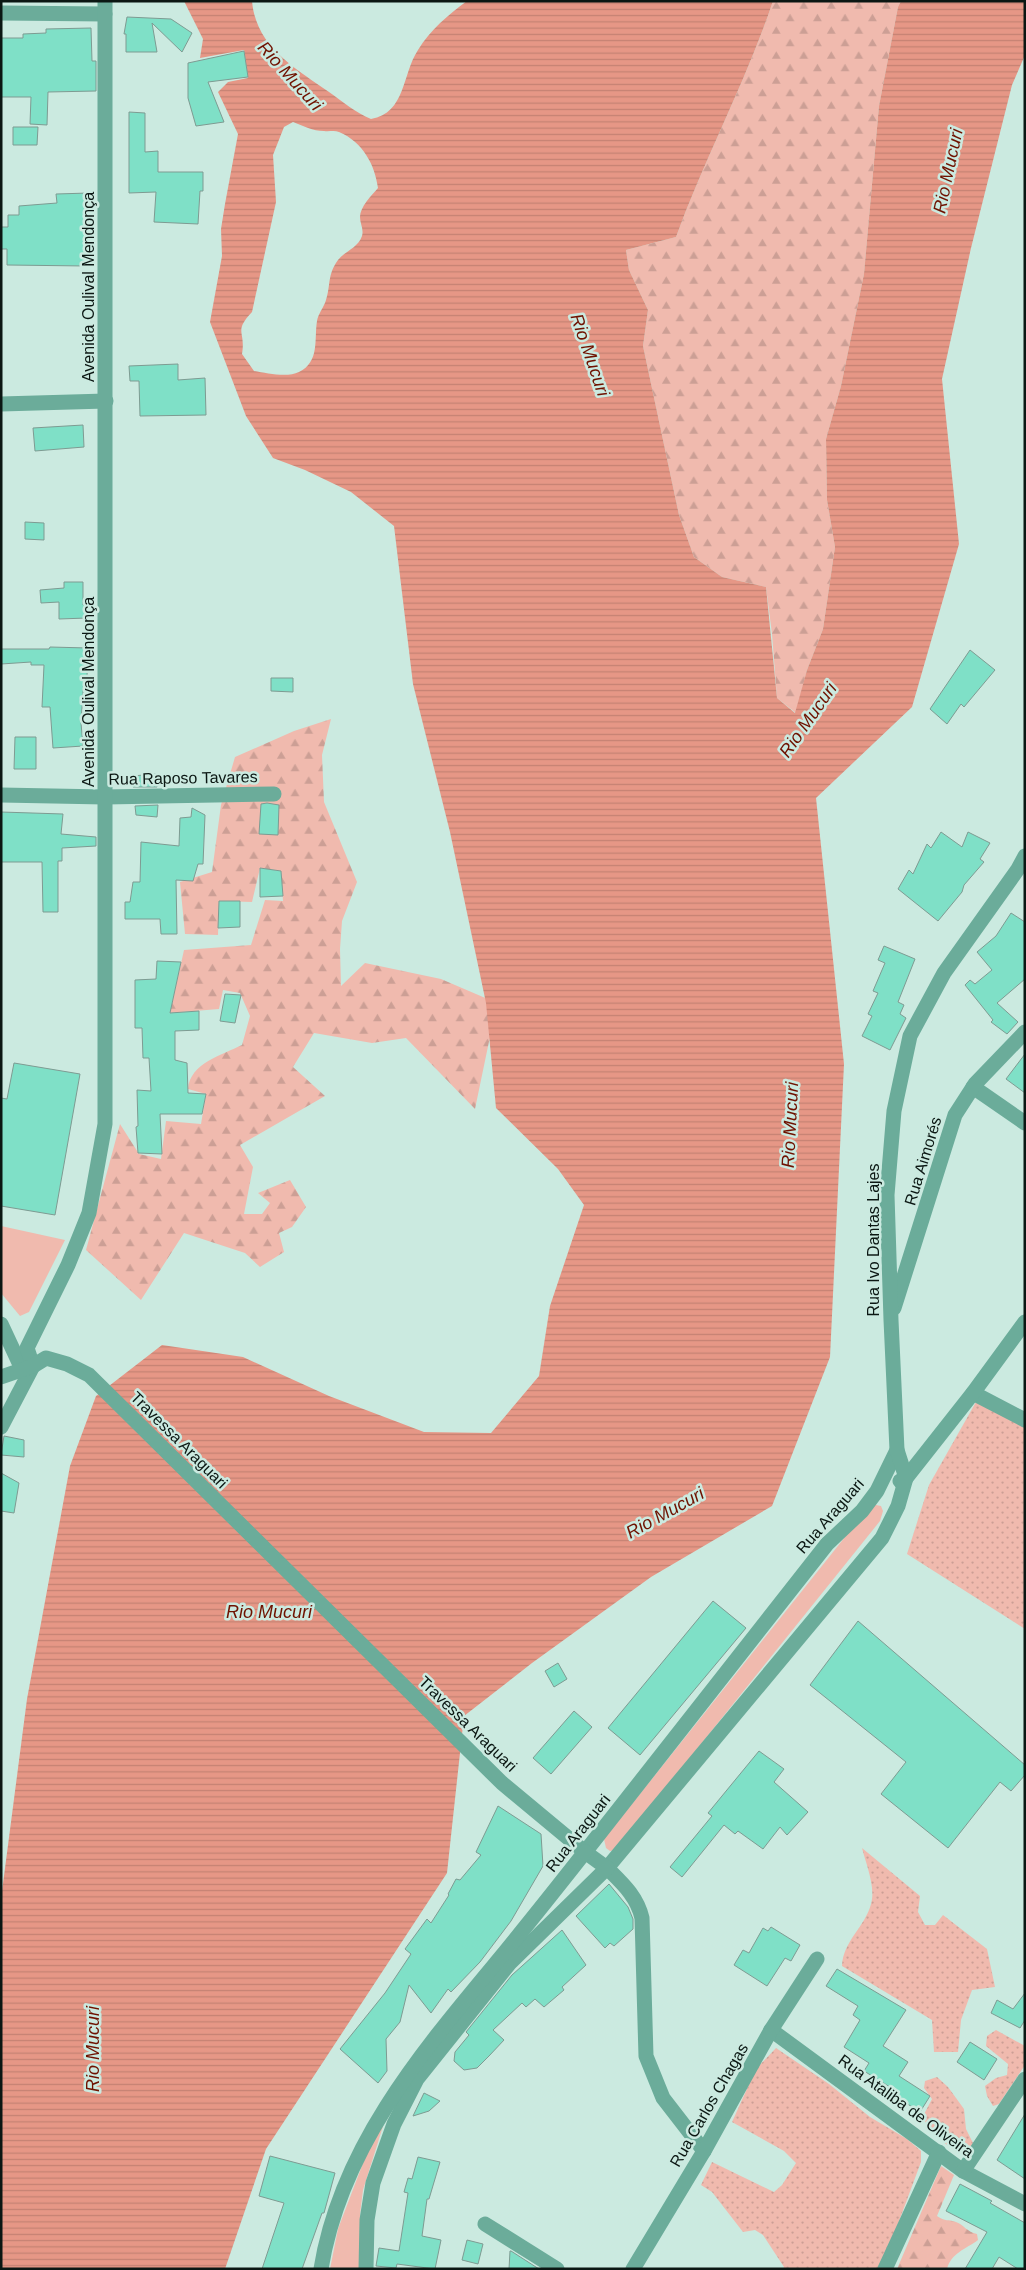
<svg xmlns="http://www.w3.org/2000/svg" width="1026" height="2270" font-family="Arial,sans-serif">
<defs>
<pattern id="grass-dots" width="8" height="8" patternUnits="userSpaceOnUse" patternTransform="scale(1.25)"><rect width="8" height="8" fill="#f0baae"/><path d="M2 2h.1M6 6h.1" fill="none" stroke="#cc9f95" stroke-width="1.8" stroke-linecap="round"/></pattern>
<pattern id="forest-firs" width="22" height="20" patternUnits="userSpaceOnUse" patternTransform="scale(1.25)"><rect width="22" height="20" fill="#f0baae"/><path d="M5 1l3.5 6h-7zM16 11l3.5 6h-7z" fill="#cc9f95"/></pattern>
<pattern id="water-rules" width="6" height="5" patternUnits="userSpaceOnUse" patternTransform="scale(1.25)"><rect width="6" height="5" fill="#e69786"/><path d="M0 2.5h6" fill="none" stroke="#c48173"/></pattern>
</defs>
<rect width="100%" height="100%" fill="#cbeae0"/>
<!-- grass -->
<g fill="url(#grass-dots)">
<path d="M976,1402L1025,1427V1629L907,1554L929,1485Z"/>
<path d="M862,1848L920,1896L918,1912L925,1925H935L943,1915L987,1949L995,1987L972,1990L961,2020L958,2052H934L932,2020L842,1966C843,1941 865,1927 871,1904C876,1887 866,1864 862,1848Z"/>
<path d="M996,2030L1025,2046V2065L999,2104L993,2106L987,2096L985,2086L996,2078L1007,2075L1008,2064L986,2046L987,2036Z"/>
<path d="M776,2048L829,2084L870,2117L907,2139L921,2151V2162L892,2240L879,2269H783L784,2267L763,2235L755,2230L743,2232L712,2192L701,2185L712,2162L774,2192L782,2185L796,2163L784,2151L732,2122L756,2069Z"/>
<path d="M937,2077L948,2087L964,2109L966,2129L973,2143L969,2149L959,2154L942,2141L922,2118L932,2099L924,2088L925,2081Z"/>
</g>
<!-- forest -->
<g fill="url(#forest-firs)">
<path d="M773,1H901L898,7L879,106L864,274L841,386L826,439L827,500L835,547L823,629L807,670L796,713L777,698L772,634L766,587L722,577L694,557L679,515L643,346L648,310L629,270L626,250L676,237C705,157 746,82 773,1Z"/>
<path d="M331,719L322,755L324,802L357,882L342,921L340,949L341,986L365,963L441,979L497,1003L475,1109L406,1038L372,1043L314,1033L293,1067L325,1096L240,1145L253,1167L244,1214H262L270,1203L258,1193L290,1180L306,1207L292,1227L279,1233L284,1252L260,1267L245,1253L184,1233L141,1300L86,1250L120,1124L139,1154L161,1159L166,1121L201,1124L206,1094L188,1089C190,1063 222,1055 242,1045L250,1016L240,993L223,990L219,1009L170,1013L184,950L251,945L265,900L283,901L281,871L260,868L252,902L219,901L218,935L185,934L180,882L212,872L221,805L235,757L294,731Z"/>
<path d="M941,2166L954,2175L937,2216C945,2222 949,2219 956,2222C964,2225 967,2232 977,2234L978,2240C966,2249 951,2253 947,2269H897Z"/>
</g>
<!-- park -->
<g fill="#f0baae">
<path d="M1,1226L65,1240L29,1312L20,1316L1,1293Z"/>
<path d="M876,1505L881,1506L883,1511L880,1521L616,1850L610,1851L606,1848L604,1839L869,1507Z"/>
<path d="M379,2121L384,2123L363,2190L360,2214V2269H330L338,2229Z"/>
</g>
<!-- water -->
<path fill="url(#water-rules)" fill-rule="evenodd" d="M184,1H252C256,47 295,68 329,92C342,101 356,113 371,119C406,113 402,74 418,50C430,30 448,15 467,1H773C746,82 705,157 676,237L626,250L629,270L648,310L643,346L679,515L694,557L722,577L766,587L777,698L795,713L807,670L823,629L835,547L827,500L826,439L841,386L864,274L879,106L898,7L901,1H1025V55L1012,85L971,248L942,379L959,544L912,707L816,798L844,1064L830,1357L772,1506L651,1577L532,1663L464,1716L447,1873L266,2149L225,2269H1V1899L27,1699L70,1466L96,1396L162,1345L243,1357L329,1396L424,1432L491,1433L539,1376L550,1306L584,1205L558,1169L496,1108L486,1003L450,832L413,684L394,526L351,492L305,470L273,458L246,416L210,322L222,256L221,229L225,204L238,134L218,92L228,82L248,78L244,50L200,58L203,39ZM293,122C303,126 313,131 324,131C329,132 334,130 339,132C363,142 375,165 378,188C371,196 360,207 360,217C360,224 364,229 362,236C358,248 345,251 338,260C327,275 331,285 326,300C324,307 318,314 317,321C314,339 320,362 299,372C287,378 267,373 254,371L242,354C246,331 233,332 252,312L276,202L273,155L284,127Z"/>
<!-- building -->
<g fill="#7fe0c7" stroke="#7e9b92">
<path d="M127,17L171,19L192,33L182,52L152,23L157,52H126V34H124Z"/>
<path d="M91,28L92,61H96V91L48,92L47,125L30,124L31,97H1V38H23V34L46,33V29Z"/>
<path d="M244,51L248,77L208,82L224,122L196,126L188,98V63Z"/>
<path d="M129,112L145,113V152L158,151V172H203V191H200L198,224L154,222L156,192L129,193Z"/>
<path d="M13,127H38L37,145H13Z"/>
<path d="M89,193L86,266L7,265V249H1V227H8V215H19V206L57,203L56,194Z"/>
<path d="M178,364V380L205,378L206,415L140,416L139,381H130L129,366Z"/>
<path d="M83,425L84,447L35,451L33,428Z"/>
<path d="M25,522L44,523V540L25,539Z"/>
<path d="M64,582H83V605L87,604V618L59,619V602L41,603L40,590L64,588Z"/>
<path d="M50,647L88,648L87,677H84L81,723L83,746L53,748L50,707H42L44,665H31V662L1,664V649H49Z"/>
<path d="M970,650L995,670L964,707L961,704L947,724L930,709Z"/>
<path d="M271,678H293V692L271,691Z"/>
<path d="M15,737H36V769H14Z"/>
<path d="M156,774L157,787H133L132,776Z"/>
<path d="M267,803L279,805L278,835L259,834L261,804Z"/>
<path d="M158,805L157,817L136,815L135,806Z"/>
<path d="M192,808L205,815L203,864H198L193,881L176,880L177,934H161L160,919H125V902H130L133,882H140L141,842L179,846L180,818L191,817Z"/>
<path d="M1,812L63,814L61,834L96,837V846L62,848V861H58V912H43L42,862H1Z"/>
<path d="M941,832L962,847L968,832L990,843L980,859L984,862L964,885L962,892L938,921L898,889L909,870L913,874L927,844L931,848Z"/>
<path d="M260,868L281,871L283,896L260,897Z"/>
<path d="M219,901H240V927L218,928Z"/>
<path d="M1011,913L1025,922V979L997,1003L1018,1022L1007,1034L991,1022L993,1020L965,985L970,980L975,984L992,970L977,952L996,936Z"/>
<path d="M884,946L915,959L898,1002L904,1005L900,1014L906,1018L890,1050L862,1036L872,1016L868,1014L878,993L873,991L885,963L878,960Z"/>
<path d="M157,961L181,962L170,1013L199,1011V1030L175,1031V1060L187,1063L188,1093L206,1094L202,1114H160L162,1154L138,1153L136,1127L138,1126L137,1090L151,1091L149,1058H143L142,1028H135V980L156,979Z"/>
<path d="M225,994L241,995L235,1023L220,1021Z"/>
<path d="M1025,1054V1093L1006,1079Z"/>
<path d="M14,1063L80,1074L55,1215L1,1206V1098L7,1099Z"/>
<path d="M4,1436L24,1440V1457L1,1455Z"/>
<path d="M1,1473L19,1483L14,1513L1,1511Z"/>
<path d="M713,1601L746,1628L640,1755L608,1728Z"/>
<path d="M858,1621L1025,1765V1775L1011,1791L1000,1782L948,1848L881,1794L906,1762L810,1685Z"/>
<path d="M558,1663L567,1679L554,1687L545,1671Z"/>
<path d="M574,1711L592,1727L551,1774L533,1758Z"/>
<path d="M759,1751L784,1769L774,1782L808,1812L787,1835L780,1827L763,1849L738,1831L735,1834L724,1825L682,1877L670,1867L712,1816L708,1813Z"/>
<path d="M498,1806L541,1834L543,1866L511,1921L480,1962L451,1992L448,1989L431,2013L409,1985L400,2022L386,2039L387,2071L378,2083L340,2049L385,1993L411,1954L405,1949L427,1919L431,1923L449,1895L448,1894L456,1879L460,1880L481,1855L476,1852Z"/>
<path d="M609,1884L628,1907L633,1919V1929L614,1946L610,1943L605,1948L576,1916Z"/>
<path d="M771,1927L800,1945L791,1961L785,1958L767,1986L734,1965L743,1950L749,1953L763,1928L768,1931Z"/>
<path d="M562,1930L586,1965L562,1987L564,1990L544,2007L535,1999L526,2007L522,2003L493,2030L504,2040L489,2056L477,2068L464,2070L454,2061L455,2052L469,2035L466,2032L512,1975Z"/>
<path d="M837,1969L906,2010L883,2046L908,2062L899,2076L930,2096L920,2112L895,2096L898,2092L864,2071L869,2063L844,2047L860,2020L853,2015L858,2006L826,1986Z"/>
<path d="M1025,1993V2020L1020,2028L991,2013L997,2000L1013,2009Z"/>
<path d="M970,2042L997,2059L984,2080L957,2062Z"/>
<path d="M424,2093L440,2101L429,2111L413,2116Z"/>
<path d="M1025,2114V2179L997,2160Z"/>
<path d="M270,2156L335,2173L324,2213H322L302,2269H262L284,2203L259,2196Z"/>
<path d="M418,2157L440,2162L429,2199H427L422,2236L441,2240L435,2269L397,2264L396,2268L376,2266L379,2248L399,2251L408,2193L404,2192L408,2178L412,2179Z"/>
<path d="M960,2184L992,2201L990,2203L1025,2223V2269H1018L999,2257L992,2269H965L987,2232L946,2211Z"/>
<path d="M467,2240L483,2244L478,2264L462,2260Z"/>
<path d="M510,2251H511L539,2269H509Z"/>
</g>
<g fill="none" stroke-linecap="round" stroke-linejoin="round">
<!-- minor -->
<g stroke="#6bac9a" stroke-width="15">
<path d="M1,13L105,14"/>
<path d="M1,404L106,401"/>
<path d="M1,795L105,797L274,794"/>
<path d="M973,1087L1025,1123"/>
<path d="M894,1308L955,1115L975,1084L1025,1032"/>
<path d="M1,1324L22,1369"/>
<path d="M973,1393L1025,1420"/>
<path d="M1,1427L33,1366L27,1348L68,1265L89,1213L105,1124V1"/>
<path d="M900,1481L906,1478L973,1393L1025,1322"/>
<path d="M585,1852L827,1544L862,1511L877,1491L897,1450"/>
<path d="M771,2030L963,2171L1025,2204"/>
<path d="M704,2151L663,2098L646,2056L642,1918C637,1896 622,1883 607,1868L882,1538L898,1506L906,1478L897,1450L891,1320L887,1195L894,1111L910,1036L944,973L1018,869L1025,856"/>
<path d="M963,2171L1025,2079"/>
<path d="M485,2224L557,2269"/>
<path d="M633,2269L704,2151L771,2030L817,1959"/>
<path d="M885,2269L939,2152"/>
</g>
<!-- tertiary -->
<g stroke="#6bac9a" stroke-width="15">
<path d="M1,1377L33,1366L46,1358L67,1364L89,1375L502,1783L585,1852L607,1868L509,1964L417,2079L394,2124L373,2183L367,2220L366,2269"/>
<path d="M321,2269C341,2144 427,2046 505,1952C532,1919 559,1885 585,1852"/>
</g>
</g>
<g text-anchor="middle" dominant-baseline="central" stroke-width="5" stroke-linejoin="round" paint-order="stroke">
<!-- street labels -->
<g font-size="16" fill="#0b1713" stroke="#cbeae0">
<text transform="translate(88 287) rotate(-90)">Avenida Oulival Mendonça</text>
<text transform="translate(88 692) rotate(-90)">Avenida Oulival Mendonça</text>
<text transform="translate(183 778) rotate(-1)">Rua Raposo Tavares</text>
<text transform="translate(923 1161) rotate(-73)">Rua Aimorés</text>
<text transform="translate(873 1240) rotate(-90)">Rua Ivo Dantas Lajes</text>
<text transform="translate(179 1440) rotate(45)">Travessa Araguari</text>
<text transform="translate(830 1516) rotate(-49)">Rua Araguari</text>
<text transform="translate(468 1724) rotate(44)">Travessa Araguari</text>
<text transform="translate(578 1833) rotate(-52)">Rua Araguari</text>
<text transform="translate(709 2105) rotate(-60)">Rua Carlos Chagas</text>
<text transform="translate(906 2106) rotate(36)">Rua Ataliba de Oliveira</text>
</g>
<!-- water labels -->
<g font-size="18" font-style="italic" fill="#6f1200" stroke="#cbeae0">
<text transform="translate(290 76) rotate(48)">Rio Mucuri</text>
<text transform="translate(948 171) rotate(-78)">Rio Mucuri</text>
<text transform="translate(590 355) rotate(71)">Rio Mucuri</text>
<text transform="translate(808 720) rotate(-55)">Rio Mucuri</text>
<text transform="translate(790 1125) rotate(-87)">Rio Mucuri</text>
<text transform="translate(665 1513) rotate(-29)">Rio Mucuri</text>
<text x="269" y="1612">Rio Mucuri</text>
<text transform="translate(93 2049) rotate(-90)">Rio Mucuri</text>
</g>
</g>
<!-- border -->
<rect width="1026" height="2270" fill="none" stroke="#0b1713" stroke-width="5"/>
</svg>
